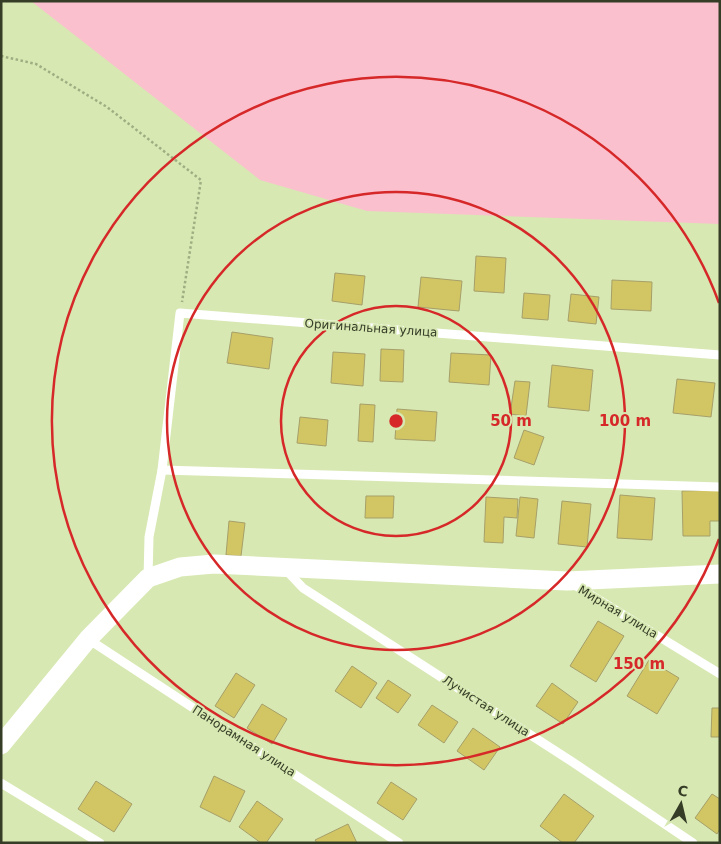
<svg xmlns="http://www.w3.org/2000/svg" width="721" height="844" font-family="'DejaVu Sans',sans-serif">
<rect width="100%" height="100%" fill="#d7e8b2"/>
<!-- green -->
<path fill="#fac0ce" d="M31,1H720V224L367,211L260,180Z"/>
<!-- building -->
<g fill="#d2c664" stroke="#a69f69">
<path d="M476,256L506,258L504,293L474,291Z"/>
<path d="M335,273L365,276L362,305L332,301Z"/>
<path d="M421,277L462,281L459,311L418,307Z"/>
<path d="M612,280L652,282L651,311L611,309Z"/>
<path d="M524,293L550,295L548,320L522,318Z"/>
<path d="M571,294L599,297L596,324L568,321Z"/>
<path d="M232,332L273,338L269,369L227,363Z"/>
<path d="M381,349L404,350L403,382L380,381Z"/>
<path d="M333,352L365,354L363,386L331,383Z"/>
<path d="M451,353L491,355L489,385L449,382Z"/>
<path d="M552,365L593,370L589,411L548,407Z"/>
<path d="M677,379L715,383L711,417L673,413Z"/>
<path d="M515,381L530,382L526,416L510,414Z"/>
<path d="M360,404L375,405L373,442L358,441Z"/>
<path d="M397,409L437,412L435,441L395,439Z"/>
<path d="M300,417L328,420L326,446L297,443Z"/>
<path d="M524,430L544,437L534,465L514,458Z"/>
<path d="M720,490V521H710V536H683L682,491Z"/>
<path d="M620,495L655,498L652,540L617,538Z"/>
<path d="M366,496H394L393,518H365Z"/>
<path d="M486,497L518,499L517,518L504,517L503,543L484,542Z"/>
<path d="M520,497L538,499L534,538L516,536Z"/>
<path d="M562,501L591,504L587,547L558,544Z"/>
<path d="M229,521L245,523L241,556L226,555Z"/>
<path d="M598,621L624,636L596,682L570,666Z"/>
<path d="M649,660L679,678L657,714L627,696Z"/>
<path d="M352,666L377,683L361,708L335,691Z"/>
<path d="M236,673L255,685L234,718L215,706Z"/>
<path d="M388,680L411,695L398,713L376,698Z"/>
<path d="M552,683L578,702L563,724L536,706Z"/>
<path d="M262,704L287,719L272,744L247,728Z"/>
<path d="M432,705L458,722L444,743L418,725Z"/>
<path d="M712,708H720V737H711Z"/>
<path d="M473,728L500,747L484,770L457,751Z"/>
<path d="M214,776L245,791L230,822L200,807Z"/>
<path d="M96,781L132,804L114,832L78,809Z"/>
<path d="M391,782L417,799L403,820L377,803Z"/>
<path d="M564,794L594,816L574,843H563L540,826Z"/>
<path d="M712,794L720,799V829L717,834L695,818Z"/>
<path d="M257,801L283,819L266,843H261L239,827Z"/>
<path d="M348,824L357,843H317L315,840Z"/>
</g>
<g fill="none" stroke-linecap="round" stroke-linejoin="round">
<!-- path -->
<path stroke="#9fad82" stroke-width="2.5" stroke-dasharray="2.5 2.5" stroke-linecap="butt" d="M1,56L36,64L107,107L201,180L182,302"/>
<!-- service -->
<g stroke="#fff" stroke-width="9">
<path d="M162,470L720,487"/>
<path d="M285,569L303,588L571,761L693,843"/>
<path d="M148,578L149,537L162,470L180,313L720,355"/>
<path d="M573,584L720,674"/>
<path d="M88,639L399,843"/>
<path d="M1,783L100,843"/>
</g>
<!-- minor -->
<path stroke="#fff" stroke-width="19" d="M1,745L88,639L148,578L180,567L214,564L567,581L720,574"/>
</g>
<!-- distance rings -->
<g fill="none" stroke="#d62828" stroke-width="2.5">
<circle cx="396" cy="421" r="115"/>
<circle cx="396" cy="421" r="229"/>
<path d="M719 539A344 344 0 1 1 719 303"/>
</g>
<g text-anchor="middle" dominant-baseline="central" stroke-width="4" stroke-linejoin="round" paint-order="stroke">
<!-- street labels -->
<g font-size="12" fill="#363d27" stroke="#d7e8b2">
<text transform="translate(371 328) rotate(4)">Оригинальная улица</text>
<text transform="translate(618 612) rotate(31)">Мирная улица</text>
<text transform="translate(486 706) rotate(33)">Лучистая улица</text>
<text transform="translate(244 741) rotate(33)">Панорамная улица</text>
</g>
</g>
<circle cx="396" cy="421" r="8" fill="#d62828" stroke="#d7e8b2" stroke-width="2.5"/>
<g font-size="15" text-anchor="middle" font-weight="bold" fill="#d62828" stroke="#d7e8b2" stroke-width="4" stroke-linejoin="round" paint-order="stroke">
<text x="511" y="426">50 m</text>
<text x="625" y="426">100 m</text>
<text x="639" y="669">150 m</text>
</g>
<!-- border -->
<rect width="721" height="844" fill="none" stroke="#363d27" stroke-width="5"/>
<!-- north arrow -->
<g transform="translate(681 804) rotate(8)" stroke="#d7e8b2" stroke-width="4" paint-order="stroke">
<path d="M0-4L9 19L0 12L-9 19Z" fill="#363d27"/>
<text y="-8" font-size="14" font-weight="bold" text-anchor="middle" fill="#363d27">С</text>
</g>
</svg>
